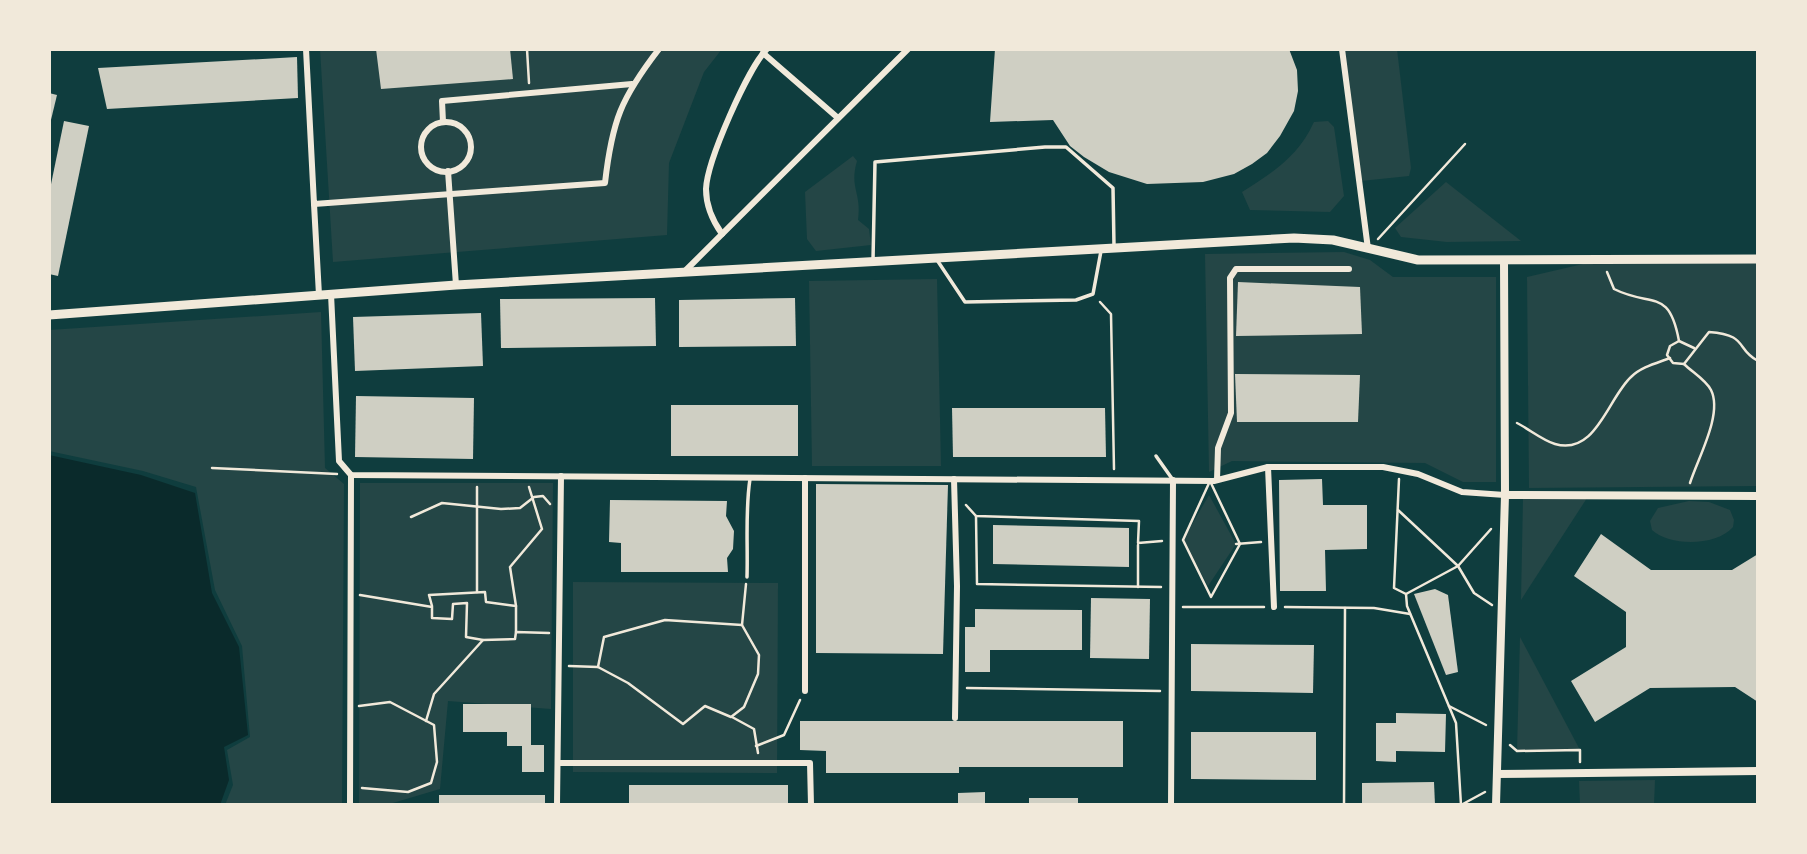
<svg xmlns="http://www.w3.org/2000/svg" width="1807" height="854" font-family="'Titillium Web',sans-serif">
<rect width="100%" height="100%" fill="#0f3d3e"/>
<!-- green -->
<g fill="#244646">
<path d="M320,49H722L704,72L669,163L667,235L333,262Z"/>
<path d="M1344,49H1397L1411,168L1409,176L1361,181Z"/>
<path d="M1328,121L1334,127L1344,196L1330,212L1250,210L1242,192C1273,172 1298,157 1314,122Z"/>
<path d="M853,156L857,161C849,188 862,193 858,220L869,229L871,245L816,251L807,239L805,192Z"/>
<path d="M1446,182L1521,241L1447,242L1401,237L1395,228Z"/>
<path d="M1344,252L1370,260L1393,277H1496V482H1463L1425,463L1232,461L1209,472L1205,254Z"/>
<path d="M1600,260L1758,261V486L1529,488L1527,277Z"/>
<path d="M937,279L941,466H812L809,281Z"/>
<path d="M321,312L325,468L344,484L342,805H225L233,785L227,750L250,737L242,646L215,590L196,487L143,471L49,451V330Z"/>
<path d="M360,483H553L551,709L448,701L440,789L386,805H359Z"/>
<path d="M1209,495L1236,544L1208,586L1183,540Z"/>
<path d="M1523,498H1587L1521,600Z"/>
<path d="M1689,501L1709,502L1730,510L1734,520L1733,527C1717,546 1670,547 1652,530L1650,521L1658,508Z"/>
<path d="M573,582L778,583L777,773L573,772Z"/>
<path d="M1520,637L1580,750L1517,751Z"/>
<path d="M1655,780L1654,805H1580L1579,781Z"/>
</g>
<!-- water -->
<path fill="#0a2a2b" d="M49,455L141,475L195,493L212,593L239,647L248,735L224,747L229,780L220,805H49Z"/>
<!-- building -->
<g fill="#cfcfc3">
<path d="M376,49H510L513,79L381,89Z"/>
<path d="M995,49H1289L1297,70L1298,91L1294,111L1280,136L1267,153L1252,164L1234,174L1203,182L1147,184L1109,172L1084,157L1070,146L1053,120L990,122Z"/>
<path d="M297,57L298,98L107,109L98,68Z"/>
<path d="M49,93L57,95L50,124H49Z"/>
<path d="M64,121L89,126L58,276L49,274V194Z"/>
<path d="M1238,282L1360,287L1362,334L1236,336Z"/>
<path d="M655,298L656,346L501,348L500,299Z"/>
<path d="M795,298L796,346L679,347V300Z"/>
<path d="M481,313L483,366L355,371L353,317Z"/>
<path d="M1235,374L1360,375L1358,422H1237Z"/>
<path d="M356,396L474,398L473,459L355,457Z"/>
<rect x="671" y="405" width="127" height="51"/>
<path d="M952,408H1105L1106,457H953Z"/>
<path d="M1322,479L1323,505H1367V549L1325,550L1326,591H1280L1279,480Z"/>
<path d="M816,484L948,485L943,654L816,653Z"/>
<path d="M610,500L727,501L726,516L734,531L733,549L727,558L728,572H621V543L609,542Z"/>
<path d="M993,525L1129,528V567L993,564Z"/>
<path d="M1601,534L1651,570H1732L1758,554V702L1735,687L1650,688L1595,722L1571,681L1626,647V612L1574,576Z"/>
<path d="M1435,589L1448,595L1458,672L1446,675L1414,594Z"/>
<path d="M1091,598L1150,599L1149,659L1090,658Z"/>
<path d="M975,609L1082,610V650H990V672H965V627H975Z"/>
<path d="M1191,644L1314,645L1313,693L1191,691Z"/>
<path d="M463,704H531V745H544V772H522V746H507V732H463Z"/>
<path d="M1396,713L1446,714L1445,752L1396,751V762L1376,761V723H1396Z"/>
<path d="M800,721H1123V767H959V773H826V751L800,750Z"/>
<path d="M1191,732H1316V780L1191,779Z"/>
<path d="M1434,782L1435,805H1362V783Z"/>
<rect x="629" y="785" width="159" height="20"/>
<path d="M985,792V805H958V793Z"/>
<rect x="439" y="795" width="106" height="10"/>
<rect x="1029" y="798" width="49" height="7"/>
</g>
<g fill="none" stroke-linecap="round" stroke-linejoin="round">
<!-- path -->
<g stroke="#f1e9da" stroke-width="2.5">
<path d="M527,49L529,83"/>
<path d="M1378,239L1465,144"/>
<path d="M1607,272L1614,289C1652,308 1669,287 1679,341"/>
<path d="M1100,302L1111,314L1114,469"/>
<path d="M1694,348L1679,341L1670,346L1667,355L1673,363L1684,364L1709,332C1749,335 1735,349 1758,361"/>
<path d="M1684,364C1692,372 1706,380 1711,390C1723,414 1698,458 1690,483"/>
<path d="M1517,423C1529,429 1542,440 1555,444C1596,456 1608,398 1631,377C1641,367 1657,363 1670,358"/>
<path d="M212,468L337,474"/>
<path d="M1399,479L1394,588L1406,594L1407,606L1456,723L1461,805L1485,792"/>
<path d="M1210,481L1240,544L1211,597L1183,540Z"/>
<path d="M477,487V592"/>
<path d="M966,505L976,516L1139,521L1138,543L1162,541"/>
<path d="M1398,510L1458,566L1474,593L1492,605"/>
<path d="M976,516L977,584L1161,587"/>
<path d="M411,517L442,503L501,509L520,508L534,497L543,496L550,504"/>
<path d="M1236,544L1261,542"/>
<path d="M1138,587V545"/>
<path d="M1406,594L1458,566L1491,529"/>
<path d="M360,595L432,607V618L452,619L453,604L467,603L466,637L483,640L515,639L516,632L549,633"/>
<path d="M432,606L429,595L485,592L486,602L516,606V632"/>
<path d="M516,606L510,567L542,529L529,487"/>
<path d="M1183,607H1264"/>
<path d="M1285,607L1374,608L1410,614"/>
<path d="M569,666L598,667L628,683L683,724L705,706L731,717L744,707L758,674L759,655L742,625L746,584"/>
<path d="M598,667L604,637L665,620L742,625"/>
<path d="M967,688L1160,691"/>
<path d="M359,706L390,702L434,725L437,762L431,783L408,792L362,788"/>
<path d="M1449,706L1486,725"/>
<path d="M732,717L754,729L758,753"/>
<path d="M426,721L434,694L483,640"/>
<path d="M1510,745L1517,751L1580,750V762"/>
<path d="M756,746L784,735L800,700"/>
<path d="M1344,805L1345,608"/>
</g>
<!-- service -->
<g stroke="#f1e9da" stroke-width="3.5">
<path d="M873,260L875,162L1045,147H1066L1113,188L1114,246"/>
<path d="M937,260L965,302L1076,300L1093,294L1101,251"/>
<path d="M1156,456L1173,480"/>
<path d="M747,577C748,544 745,511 750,479"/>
</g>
<!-- minor -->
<g stroke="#f1e9da" stroke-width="6">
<path d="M306,49L314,204L605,183C612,121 621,98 659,49"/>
<path d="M1342,49L1368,249"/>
<path d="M763,53L838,118"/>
<path d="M443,122L442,101L632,84"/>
<circle cx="446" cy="147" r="25"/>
<path d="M448,171L456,285"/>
<path d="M314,204L319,295"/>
<path d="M722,234C712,220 706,206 706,189C707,161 748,68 767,49"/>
<path d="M684,272L908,49"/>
<path d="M331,294L339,461L351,475L1214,481L1268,467H1383L1418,474L1462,492L1505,495"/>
<path d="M1268,467L1274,607"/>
<path d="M954,479L957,586L955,718"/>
<path d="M1217,480L1218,448L1231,413L1230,278L1236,269H1349"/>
<path d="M805,691V478"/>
<path d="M558,763H810L811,805"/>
<path d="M350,805L351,475"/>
<path d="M557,805L561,476"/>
<path d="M1171,805L1173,480"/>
</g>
<!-- tertiary -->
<g stroke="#f1e9da" stroke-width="8">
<path d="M1505,495L1758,496"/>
<path d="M1497,774L1758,771"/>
<path d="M1496,805L1505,495L1504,261"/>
</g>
<!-- secondary -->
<path stroke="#f1e9da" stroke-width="9" d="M49,315L456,285L1294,238L1333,240L1418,260L1758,259"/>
</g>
<!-- border -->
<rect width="1807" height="854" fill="none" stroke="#f1e9da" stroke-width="102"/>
</svg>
